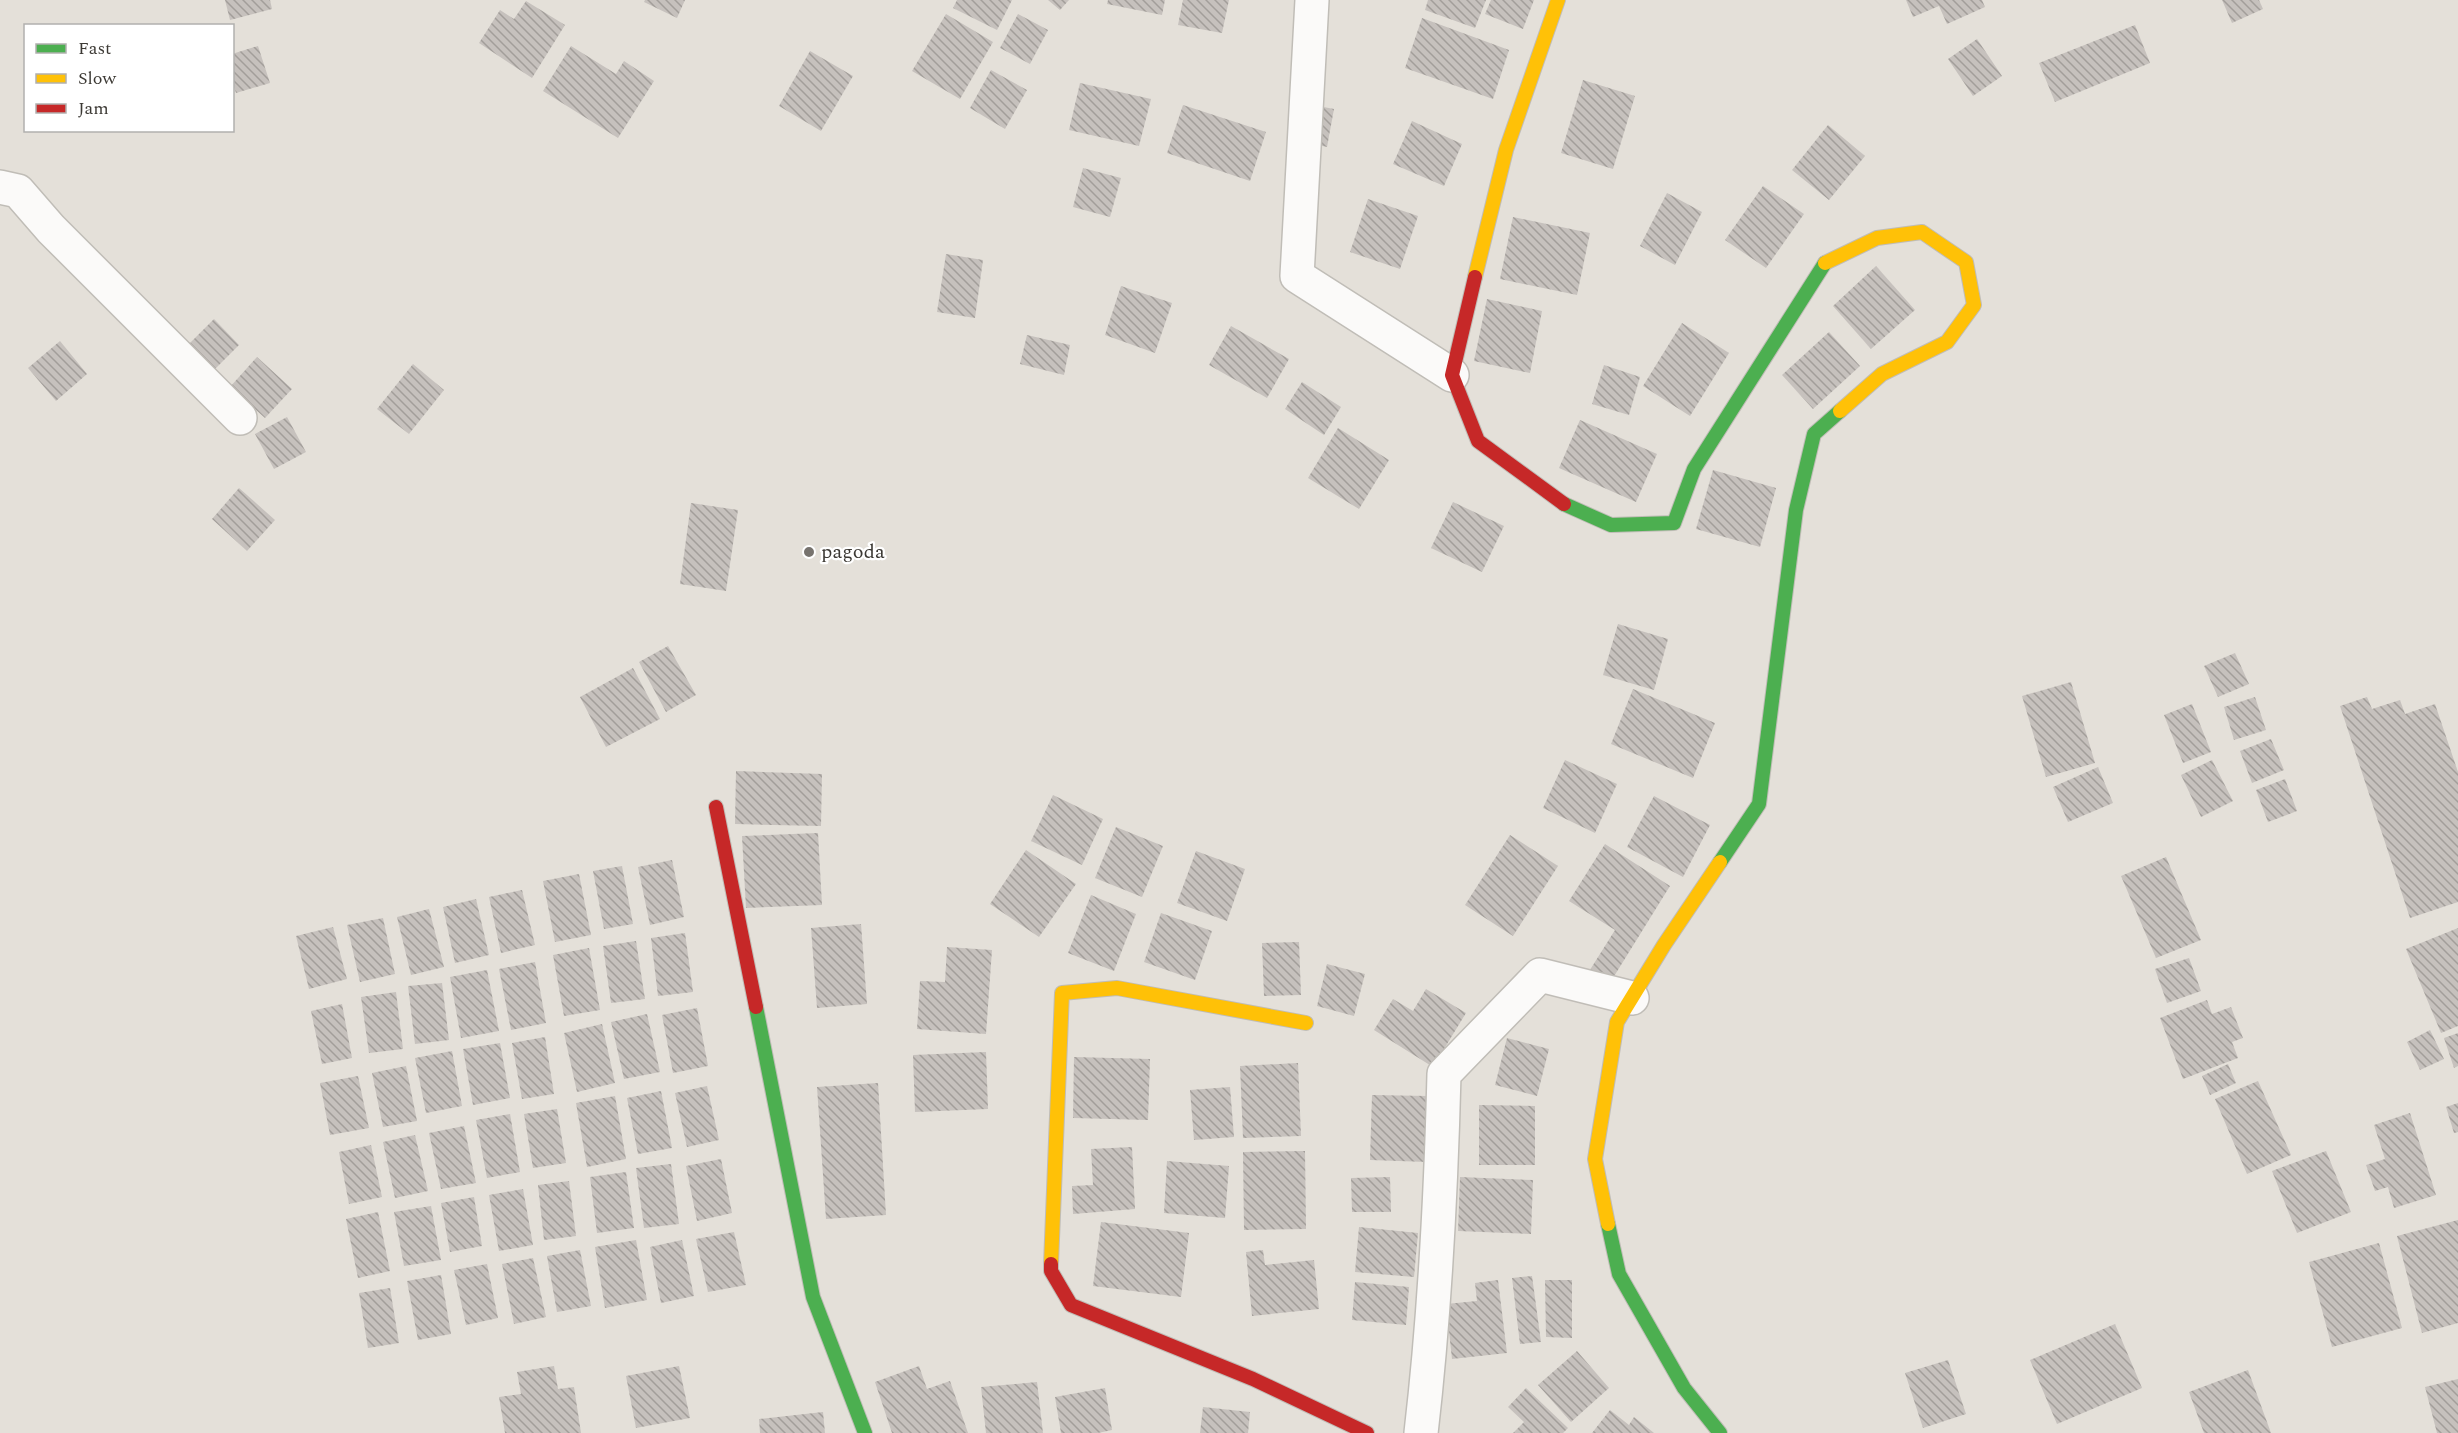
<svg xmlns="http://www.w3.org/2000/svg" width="2458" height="1433" font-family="Spectral,serif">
<defs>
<pattern id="building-back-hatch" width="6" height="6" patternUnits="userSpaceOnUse" patternTransform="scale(1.5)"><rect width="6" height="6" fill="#c6c1bd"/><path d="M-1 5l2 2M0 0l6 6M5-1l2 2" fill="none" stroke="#a29e9a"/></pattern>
</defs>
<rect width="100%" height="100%" fill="#e4e0d9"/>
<!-- building -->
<g fill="url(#building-back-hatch)">
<path d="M225,0H270L272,9L230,20Z"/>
<path d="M645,0H685L677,18L644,2Z"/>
<path d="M957,0H1012L997,30L953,8Z"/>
<path d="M1048,0H1069L1060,10Z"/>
<path d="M1108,0H1165L1162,15L1107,4Z"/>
<path d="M1183,0H1229L1222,33L1178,25Z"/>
<path d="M1428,0H1486L1475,28L1425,10Z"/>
<path d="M1491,0H1534L1523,29L1485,14Z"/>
<path d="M1906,0H1982L1985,7L1947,24L1939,6L1913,17Z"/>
<path d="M2222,0H2259L2263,9L2232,23Z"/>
<path d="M526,1L565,25L532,78L479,43L500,10L514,19Z"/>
<path d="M946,14L993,42L960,99L912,71Z"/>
<path d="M1018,14L1048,30L1030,64L1000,48Z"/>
<path d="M1422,18L1509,50L1493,99L1405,68Z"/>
<path d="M2135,25L2150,63L2055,102L2039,63Z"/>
<path d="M1977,39L2002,76L1973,96L1948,59Z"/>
<path d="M258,46L270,83L236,93L232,81V54Z"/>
<path d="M571,46L616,74L624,61L654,81L618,138L543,91Z"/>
<path d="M810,51L853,76L821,131L779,106Z"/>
<path d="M991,70L1027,90L1005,129L970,108Z"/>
<path d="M1583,80L1635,96L1613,169L1561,153Z"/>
<path d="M1080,83L1151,99L1139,146L1069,130Z"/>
<path d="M1183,105L1266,132L1250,181L1167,153Z"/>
<path d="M1313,105L1334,109L1327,147L1306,142Z"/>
<path d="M1412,121L1462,144L1444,186L1393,164Z"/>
<path d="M1828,125L1865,156L1829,200L1792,170Z"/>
<path d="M1083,168L1121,178L1110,217L1073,207Z"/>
<path d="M1763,186L1804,214L1766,268L1725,240Z"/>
<path d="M1667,193L1702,212L1675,265L1640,246Z"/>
<path d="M1368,199L1418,216L1400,269L1350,252Z"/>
<path d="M1513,217L1590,233L1577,295L1500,279Z"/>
<path d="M946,254L983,260L975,318L937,312Z"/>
<path d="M1876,266L1915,310L1871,349L1833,306Z"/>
<path d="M1121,286L1172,303L1155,353L1105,335Z"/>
<path d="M1487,299L1542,311L1530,373L1474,361Z"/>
<path d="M214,319L239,345L213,371L188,345Z"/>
<path d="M1682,323L1729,353L1690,416L1643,386Z"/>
<path d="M1231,326L1289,359L1267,398L1209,365Z"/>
<path d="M1829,332L1860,366L1813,409L1782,375Z"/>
<path d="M1027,335L1070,345L1064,375L1020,364Z"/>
<path d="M60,341L87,374L56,401L28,368Z"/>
<path d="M257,357L292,389L265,418L230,387Z"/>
<path d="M413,364L444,390L409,434L377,409Z"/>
<path d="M1604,365L1640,377L1629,415L1592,404Z"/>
<path d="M1302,382L1341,407L1324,435L1285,409Z"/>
<path d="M287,417L306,452L274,469L255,434Z"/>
<path d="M1580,420L1657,454L1636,502L1559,468Z"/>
<path d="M1338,428L1389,460L1359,509L1308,478Z"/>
<path d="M1713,470L1776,488L1760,547L1696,529Z"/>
<path d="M239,488L275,520L247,551L212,519Z"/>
<path d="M1453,502L1504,526L1482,572L1431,548Z"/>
<path d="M691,503L738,510L726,591L680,584Z"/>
<path d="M1618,624L1668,639L1654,690L1603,675Z"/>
<path d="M668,646L696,695L666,712L639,662Z"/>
<path d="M2235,653L2249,684L2218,697L2204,666Z"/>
<path d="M633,668L660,719L606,747L580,697Z"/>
<path d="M2071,682L2095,763L2046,777L2022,696Z"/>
<path d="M1633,689L1715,723L1693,778L1611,744Z"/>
<path d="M2255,697L2266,730L2234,740L2224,707Z"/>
<path d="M2367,697L2372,709L2400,700L2405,714L2435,704L2458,772V902L2410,918L2340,706Z"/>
<path d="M2192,704L2211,752L2183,763L2164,715Z"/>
<path d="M2271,739L2284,770L2252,783L2240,751Z"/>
<path d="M1565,760L1617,784L1595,833L1543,808Z"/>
<path d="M2212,760L2233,801L2201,817L2181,775Z"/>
<path d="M2098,767L2113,803L2068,822L2053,787Z"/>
<path d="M736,771L822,774L821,826L735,824Z"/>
<path d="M2285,779L2297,811L2268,822L2256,790Z"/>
<path d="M1053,795L1103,819L1082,865L1031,841Z"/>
<path d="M1654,796L1710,825L1683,877L1627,847Z"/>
<path d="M1116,827L1163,846L1142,897L1095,878Z"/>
<path d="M818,833L822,905L746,908L742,836Z"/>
<path d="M1510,835L1558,866L1513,936L1465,905Z"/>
<path d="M1605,844L1670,886L1608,986L1588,973L1615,930L1569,901Z"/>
<path d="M1026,850L1076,884L1039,937L990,904Z"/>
<path d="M1196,851L1245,869L1227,921L1177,903Z"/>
<path d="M2166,857L2201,940L2156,958L2121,876Z"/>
<path d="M672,860L684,917L650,925L638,867Z"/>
<path d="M622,866L633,924L604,929L593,871Z"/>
<path d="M579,874L591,935L555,942L543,881Z"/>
<path d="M522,890L535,945L501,953L489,897Z"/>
<path d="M1091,895L1136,914L1114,971L1068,953Z"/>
<path d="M476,899L489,955L455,963L443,907Z"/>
<path d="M429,909L444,967L411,975L397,917Z"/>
<path d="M1161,913L1212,931L1195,980L1144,962Z"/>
<path d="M383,918L395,974L360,982L347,925Z"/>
<path d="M861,924L867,1004L817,1008L811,928Z"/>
<path d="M333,927L347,979L309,989L296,936Z"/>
<path d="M2458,928V1026L2441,1033L2406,949Z"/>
<path d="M685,933L693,992L658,996L651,938Z"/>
<path d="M636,941L645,999L611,1003L603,946Z"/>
<path d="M1299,942L1301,995L1264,996L1262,943Z"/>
<path d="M947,947L992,950L986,1034L917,1029L920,981L945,982Z"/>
<path d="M589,948L600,1010L564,1016L553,955Z"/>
<path d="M2189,958L2201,991L2167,1003L2155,969Z"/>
<path d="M535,962L546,1023L511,1030L499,969Z"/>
<path d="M1327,964L1365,974L1354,1016L1317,1006Z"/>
<path d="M487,970L499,1031L461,1038L450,977Z"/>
<path d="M442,983L449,1040L415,1044L408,986Z"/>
<path d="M1426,989L1466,1013L1433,1067L1374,1030L1393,999L1413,1011Z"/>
<path d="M396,992L403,1049L369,1053L361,997Z"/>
<path d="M2207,1000L2212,1014L2231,1007L2243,1038L2232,1042L2238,1058L2183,1079L2160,1018Z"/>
<path d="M342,1004L352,1058L322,1064L311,1011Z"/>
<path d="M697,1008L708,1066L673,1073L662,1015Z"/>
<path d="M647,1014L660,1072L624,1079L611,1022Z"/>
<path d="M602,1024L615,1083L577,1092L564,1033Z"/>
<path d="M2430,1030L2444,1059L2420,1070L2407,1042Z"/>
<path d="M2458,1033V1066L2454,1068L2444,1038Z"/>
<path d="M545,1037L554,1094L522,1099L512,1043Z"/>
<path d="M1507,1038L1549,1049L1537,1096L1495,1085Z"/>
<path d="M500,1043L510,1098L473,1105L463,1049Z"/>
<path d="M452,1051L462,1106L426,1113L415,1058Z"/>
<path d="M986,1052L988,1109L915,1112L913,1055Z"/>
<path d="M1074,1057L1150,1059L1148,1120L1073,1118Z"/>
<path d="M1298,1063L1301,1136L1243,1138L1240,1066Z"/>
<path d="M2228,1064L2236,1083L2210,1095L2202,1076Z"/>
<path d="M406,1066L417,1121L383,1127L372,1073Z"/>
<path d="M358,1076L369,1128L330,1135L320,1083Z"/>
<path d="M2258,1081L2291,1155L2247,1174L2215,1099Z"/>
<path d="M878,1083L886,1215L826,1219L817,1087Z"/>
<path d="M707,1086L719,1140L687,1147L675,1093Z"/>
<path d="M1230,1087L1234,1137L1194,1140L1190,1090Z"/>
<path d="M661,1091L672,1148L638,1154L627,1098Z"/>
<path d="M1372,1095L1428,1096L1427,1162L1370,1160Z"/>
<path d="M615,1096L626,1159L587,1167L576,1103Z"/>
<path d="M2458,1103V1132L2454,1133L2446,1107Z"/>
<path d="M1479,1105L1535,1106V1165H1479Z"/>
<path d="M557,1109L566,1163L533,1168L524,1114Z"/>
<path d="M2410,1113L2436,1195L2394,1208L2388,1187L2375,1191L2366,1165L2385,1159L2374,1125Z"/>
<path d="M510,1114L520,1172L487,1178L476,1120Z"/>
<path d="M464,1126L476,1183L441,1189L429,1133Z"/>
<path d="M415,1135L428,1191L395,1198L383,1142Z"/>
<path d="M371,1145L382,1197L349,1204L339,1152Z"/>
<path d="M1132,1147L1135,1209L1073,1214L1072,1186L1093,1185L1091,1149Z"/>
<path d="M1305,1151L1306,1229L1244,1230L1243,1152Z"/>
<path d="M2326,1151L2351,1212L2297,1233L2272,1171Z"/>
<path d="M721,1159L732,1213L697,1221L686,1166Z"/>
<path d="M1167,1161L1229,1166L1225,1218L1164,1213Z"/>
<path d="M671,1164L679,1224L644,1228L636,1168Z"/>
<path d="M626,1172L634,1228L597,1233L590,1177Z"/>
<path d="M1390,1177L1391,1212H1352L1351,1178Z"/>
<path d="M1460,1177L1533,1180L1531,1234L1458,1231Z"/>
<path d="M569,1181L576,1236L544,1240L538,1185Z"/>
<path d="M523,1189L533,1245L499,1251L489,1195Z"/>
<path d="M474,1197L482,1246L450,1252L441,1203Z"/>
<path d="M431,1206L441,1260L404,1266L394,1212Z"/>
<path d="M378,1212L390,1271L358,1278L346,1219Z"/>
<path d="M2458,1220V1323L2422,1333L2397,1236Z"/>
<path d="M1101,1222L1189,1233L1181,1297L1093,1286Z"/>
<path d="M1359,1227L1418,1233L1414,1277L1355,1272Z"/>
<path d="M734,1232L746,1285L708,1292L696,1239Z"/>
<path d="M636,1240L647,1300L605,1308L595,1247Z"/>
<path d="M682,1240L694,1296L661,1303L650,1247Z"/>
<path d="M2379,1243L2402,1328L2332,1347L2309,1262Z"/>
<path d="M580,1250L591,1306L557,1312L547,1256Z"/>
<path d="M1263,1250L1265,1265L1314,1260L1319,1309L1252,1316L1246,1252Z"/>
<path d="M533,1258L546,1317L514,1324L502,1264Z"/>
<path d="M487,1264L498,1318L466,1325L454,1270Z"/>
<path d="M441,1275L451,1334L418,1340L407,1281Z"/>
<path d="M1532,1276L1541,1342L1520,1344L1512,1278Z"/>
<path d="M1498,1280L1507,1353L1452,1359L1446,1304L1477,1301L1475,1283Z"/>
<path d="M1545,1280H1572V1338L1546,1337Z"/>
<path d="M1355,1282L1409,1287L1406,1325L1352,1320Z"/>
<path d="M390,1288L399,1343L368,1348L359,1293Z"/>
<path d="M2115,1324L2142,1388L2057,1424L2030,1360Z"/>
<path d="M1577,1351L1609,1388L1571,1422L1538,1385Z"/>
<path d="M1948,1360L1966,1414L1923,1428L1905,1373Z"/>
<path d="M554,1366L558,1389L574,1387L581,1433H505L499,1397L521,1394L517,1372Z"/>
<path d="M679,1366L690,1418L636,1428L626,1376Z"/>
<path d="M919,1366L927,1389L950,1381L968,1433H892L875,1382Z"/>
<path d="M2248,1370L2271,1433H2204L2189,1392Z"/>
<path d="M2458,1379V1433H2437L2425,1387Z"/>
<path d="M1037,1382L1043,1433H986L981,1387Z"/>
<path d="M1105,1388L1112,1430L1098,1433H1061L1055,1397Z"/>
<path d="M1526,1388L1568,1428L1563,1433H1513L1524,1422L1508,1407Z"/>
<path d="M1203,1407L1250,1412L1248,1433H1200Z"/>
<path d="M1610,1410L1629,1425L1634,1417L1654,1433H1592Z"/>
<path d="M823,1412L825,1433H760L759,1419Z"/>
</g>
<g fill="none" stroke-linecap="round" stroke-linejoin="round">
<defs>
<g id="street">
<path d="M1312,0L1297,276L1452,375"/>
<path d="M0,187L18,191L51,229L240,418"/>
<path d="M1421,1433C1435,1313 1441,1194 1444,1074L1540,975L1632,998"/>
</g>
<g id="fast">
<path d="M1564,504L1611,525L1674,523L1694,469L1825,263"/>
<path d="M1720,862L1759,804L1796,510L1814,434L1840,411"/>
<path d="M756,1007L813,1297L865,1433"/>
<path d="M1608,1224L1619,1274L1684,1388L1720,1433"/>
</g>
<g id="slow">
<path d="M1825,263L1877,238L1922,232L1966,262L1974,305L1947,342L1882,374L1840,411"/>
<path d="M1475,277L1506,150L1558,0"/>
<path d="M1608,1224L1595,1159L1617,1022L1664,945L1720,862"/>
<path d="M1051,1264L1062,993L1117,988L1306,1023"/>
</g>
<g id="jam">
<path d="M1475,277L1452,375L1478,441L1564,504"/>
<path d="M716,807L756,1007"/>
<path d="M1051,1264V1271L1071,1305L1253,1379L1367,1433"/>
</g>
</defs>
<!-- street casing -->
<use href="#street" stroke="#c0bdb7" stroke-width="36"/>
<!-- fast casing -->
<use href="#fast" stroke="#c0bdb7" stroke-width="16"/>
<!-- slow casing -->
<use href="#slow" stroke="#c0bdb7" stroke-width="16"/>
<!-- jam casing -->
<use href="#jam" stroke="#c0bdb7" stroke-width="16"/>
<!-- street -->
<use href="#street" stroke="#fbfaf9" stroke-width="33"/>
<!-- fast -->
<use href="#fast" stroke="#4caf50" stroke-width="14"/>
<!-- slow -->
<use href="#slow" stroke="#ffc107" stroke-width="14"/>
<!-- jam -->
<use href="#jam" stroke="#c62828" stroke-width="14"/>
</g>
<!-- markers -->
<circle fill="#77736e" stroke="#fff" stroke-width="2" cx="809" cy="552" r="6"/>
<g text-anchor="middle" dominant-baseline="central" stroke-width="4.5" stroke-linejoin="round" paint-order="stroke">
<!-- poi labels -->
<g font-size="20" fill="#3c3934" stroke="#fff" text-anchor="start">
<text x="821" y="552">pagoda</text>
</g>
</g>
<!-- legend -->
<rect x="24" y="24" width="210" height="108" fill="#ffffff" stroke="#b1b0ae" stroke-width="1.5"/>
<rect x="36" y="44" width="30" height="9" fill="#4caf50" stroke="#b1b0ae" stroke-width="1.5"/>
<text x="78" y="54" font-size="18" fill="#3c3934">Fast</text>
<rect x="36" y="74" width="30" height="9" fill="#ffc107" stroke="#b1b0ae" stroke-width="1.5"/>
<text x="78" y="84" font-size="18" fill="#3c3934">Slow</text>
<rect x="36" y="104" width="30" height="9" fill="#c62828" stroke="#b1b0ae" stroke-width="1.5"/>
<text x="78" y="114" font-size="18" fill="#3c3934">Jam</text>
</svg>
